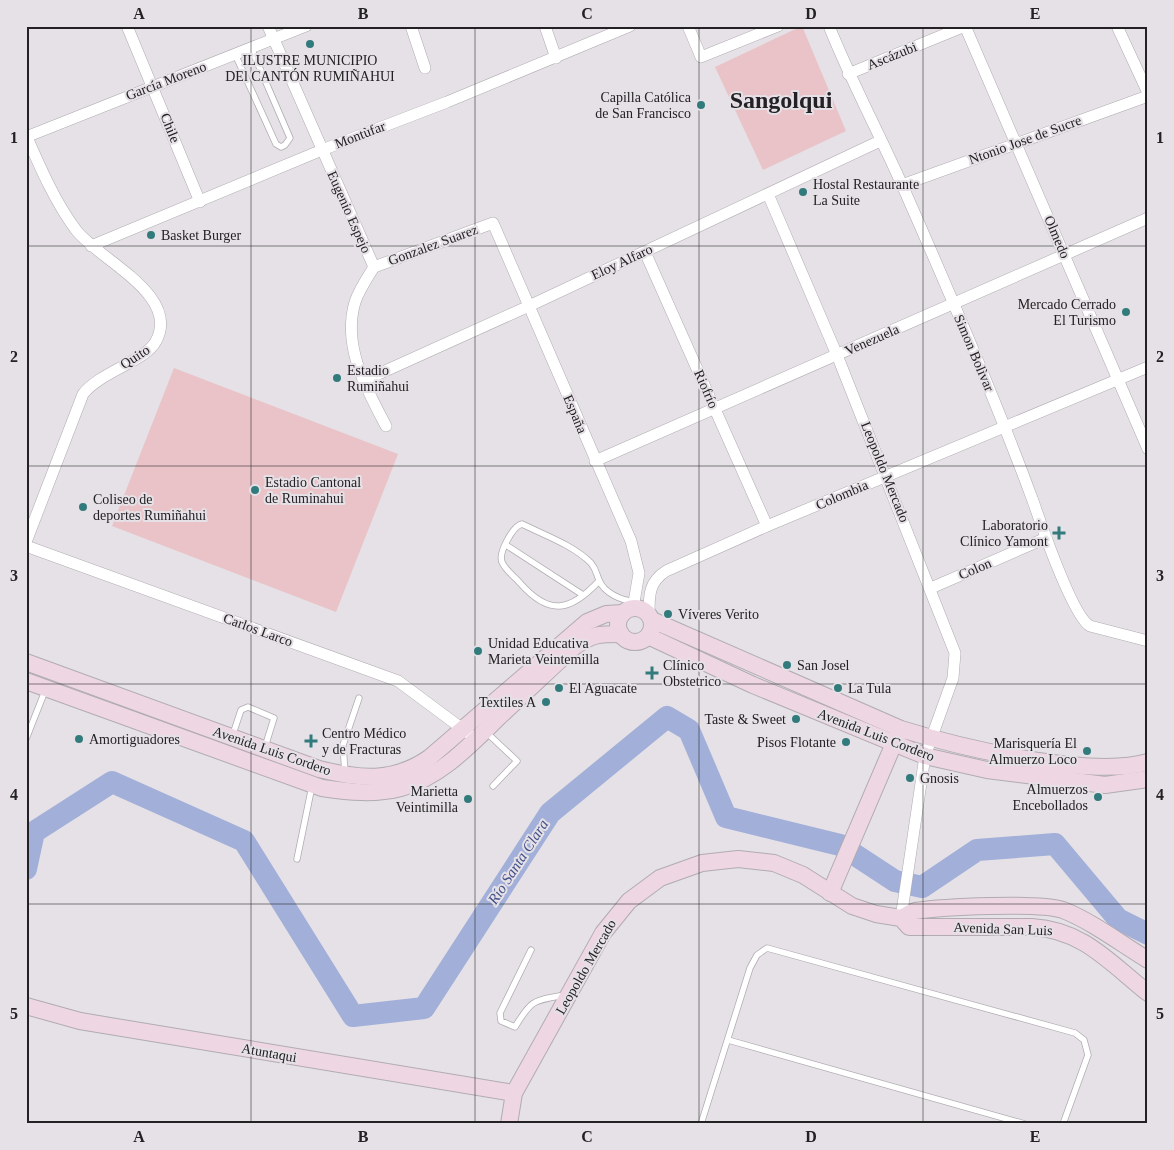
<svg xmlns="http://www.w3.org/2000/svg" width="1174" height="1150" font-family="Georgia,serif">
<rect width="100%" height="100%" fill="#e5e1e6"/>
<!-- green -->
<g fill="#e9c3c7">
<path d="M802,26L846,131L763,170L715,67Z"/>
<path d="M174,368L398,454L336,612L112,526Z"/>
</g>
<g fill="none" stroke-linecap="round" stroke-linejoin="round">
<!-- river -->
<path stroke="#a1afd9" stroke-width="22" d="M26,869L34,832L112,782L244,841L353,1016L424,1008L550,813L667,717L689,730L726,817L840,845L895,881L922,887L977,850L1055,844L1118,919L1148,934"/>
<defs>
<g id="lane">
<path d="M235,54L276,144L281,147L285,145L290,138L251,48"/>
<path d="M506,545L583,595"/>
<path d="M599,581C570,612 549,616 520,583C515,577 505,570 502,562C498,553 513,526 522,524C544,535 573,545 591,563C596,569 596,573 599,580C604,593 622,601 634,601"/>
<path d="M486,732L517,761L493,786"/>
<path d="M232,737L241,710L248,707L274,718L265,747"/>
<path d="M26,739L45,691"/>
<path d="M345,773L343,745L359,698"/>
<path d="M297,859L312,786"/>
<path d="M531,950L500,1013L501,1021L515,1027C532,999 533,1001 565,995"/>
<path d="M728,1040L1025,1124"/>
<path d="M701,1124L750,968L757,955L767,948L1075,1033L1084,1040L1088,1055L1063,1124"/>
</g>
<g id="street">
<path d="M127,26L200,202"/>
<path d="M268,26L374,267"/>
<path d="M411,26L425,68"/>
<path d="M545,26L556,58"/>
<path d="M688,26L701,57L778,26"/>
<path d="M829,26C851,81 879,133 903,187C949,291 994,395 1033,501C1041,524 1073,617 1090,626L1148,641"/>
<path d="M965,26L1148,449"/>
<path d="M1117,26L1148,93"/>
<path d="M848,74L965,26"/>
<path d="M26,135C40,167 55,202 76,230C99,260 181,295 156,341C146,361 100,372 83,394L26,542"/>
<path d="M26,137L306,26"/>
<path d="M902,185L1148,96"/>
<path d="M768,194L837,355L955,653L953,678L925,756L901,918"/>
<path d="M91,246L322,150L447,102L630,26"/>
<path d="M645,252L767,526"/>
<path d="M374,267L493,223L631,541L639,573L633,608"/>
<path d="M374,267C367,278 359,290 355,302C342,346 366,388 386,426"/>
<path d="M363,381L529,306L880,141"/>
<path d="M595,461L1148,218"/>
<path d="M26,546L398,681L468,733"/>
<path d="M931,588L1046,538"/>
<path d="M649,614C649,595 649,582 666,571L767,526L1148,367"/>
</g>
<g id="secondary">
<circle cx="635" cy="625" r="17"/>
<path d="M652,620L901,729C959,747 1090,779 1148,762"/>
<path d="M648,636L753,685L925,756L987,770L1105,785L1148,779"/>
<path d="M26,662L319,769C359,779 393,783 429,758L587,622L606,614L623,613"/>
<path d="M26,681L322,788C349,792 374,795 401,788C441,777 470,745 499,717C524,694 549,670 574,647C593,634 598,634 621,634"/>
<path d="M830,893L898,734"/>
<path d="M901,918C906,916 910,912 915,911C942,907 1039,902 1063,910C1093,922 1120,943 1148,960"/>
<path d="M26,1006L80,1021L514,1093"/>
<path d="M509,1124L514,1093L603,933L629,901L660,878L702,863L738,859L774,863L803,875L852,906L876,914L901,918L909,927H1032C1083,930 1109,962 1148,993"/>
</g>
</defs>
<!-- lane casing -->
<use href="#lane" stroke="#b0acb1" stroke-width="7"/>
<!-- street casing -->
<use href="#street" stroke="#b0acb1" stroke-width="12"/>
<!-- secondary casing -->
<use href="#secondary" stroke="#b0acb1" stroke-width="18"/>
<!-- lane -->
<use href="#lane" stroke="#fff" stroke-width="5.5"/>
<!-- street -->
<use href="#street" stroke="#fff" stroke-width="11"/>
<!-- secondary -->
<use href="#secondary" stroke="#eed6e3" stroke-width="16"/>
</g>
<!-- grid -->
<path fill="none" stroke="#232123" stroke-width="1" stroke-opacity="0.55" d="M251,26V1124M475,26V1124M699,26V1124M923,26V1124M26,246H1148M26,466H1148M26,684H1148M26,904H1148"/>
<!-- markers -->
<g fill="#327b7c" stroke="#e5e1e6" stroke-width="2">
<circle cx="310" cy="44" r="5"/>
<circle cx="701" cy="105" r="5"/>
<circle cx="803" cy="192" r="5"/>
<circle cx="151" cy="235" r="5"/>
<circle cx="1126" cy="312" r="5"/>
<circle cx="337" cy="378" r="5"/>
<circle cx="255" cy="490" r="5"/>
<circle cx="83" cy="507" r="5"/>
<path d="M1056.5 525.5h5v5h5v5h-5v5h-5v-5h-5v-5h5z"/>
<circle cx="668" cy="614" r="5"/>
<circle cx="478" cy="651" r="5"/>
<circle cx="787" cy="665" r="5"/>
<path d="M649.5 665.5h5v5h5v5h-5v5h-5v-5h-5v-5h5z"/>
<circle cx="559" cy="688" r="5"/>
<circle cx="838" cy="688" r="5"/>
<circle cx="546" cy="702" r="5"/>
<circle cx="796" cy="719" r="5"/>
<circle cx="79" cy="739" r="5"/>
<path d="M308.5 733.5h5v5h5v5h-5v5h-5v-5h-5v-5h5z"/>
<circle cx="846" cy="742" r="5"/>
<circle cx="1087" cy="751" r="5"/>
<circle cx="910" cy="778" r="5"/>
<circle cx="1098" cy="797" r="5"/>
<circle cx="468" cy="799" r="5"/>
</g>
<g text-anchor="middle" dominant-baseline="central" stroke-width="4" stroke-linejoin="round" paint-order="stroke">
<!-- street labels -->
<g font-size="14" fill="#232123" stroke="#e5e1e6">
<text transform="translate(892 56) rotate(-22)">Ascázubi</text>
<text transform="translate(166 81) rotate(-21)">García Moreno</text>
<text transform="translate(170 128) rotate(68)">Chile</text>
<text transform="translate(360 135) rotate(-21)">Montùfar</text>
<text transform="translate(1025 140) rotate(-20)">Ntonio Jose de Sucre</text>
<text transform="translate(349 212) rotate(66)">Eugenio Espejo</text>
<text transform="translate(1057 237) rotate(67)">Olmedo</text>
<text transform="translate(433 245) rotate(-20)">Gonzalez Suarez</text>
<text transform="translate(622 262) rotate(-25)">Eloy Alfaro</text>
<text transform="translate(872 340) rotate(-24)">Venezuela</text>
<text transform="translate(974 353) rotate(67)">Simon Bolìvar</text>
<text transform="translate(135 357) rotate(-33)">Quito</text>
<text transform="translate(706 389) rotate(66)">Riofrío</text>
<text transform="translate(575 414) rotate(67)">España</text>
<text transform="translate(885 472) rotate(68)">Leopoldo Mercado</text>
<text transform="translate(842 495) rotate(-23)">Colombia</text>
<text transform="translate(975 569) rotate(-23)">Colon</text>
<text transform="translate(258 630) rotate(20)">Carlos Larco</text>
<text transform="translate(876 735) rotate(21)">Avenida Luis Cordero</text>
<text transform="translate(272 751) rotate(19)">Avenida Luis Cordero</text>
<text transform="translate(1003 929) rotate(2)">Avenida San Luis</text>
<text transform="translate(586 967) rotate(-60)">Leopoldo Mercado</text>
<text transform="translate(269 1053) rotate(10)">Atuntaqui</text>
</g>
<!-- poi labels -->
<g font-size="14" fill="#232123" stroke="#e5e1e6" text-anchor="start">
<text x="310" y="60" text-anchor="middle">ILUSTRE MUNICIPIO<tspan x="310" dy="16">DEl CANTÓN RUMIÑAHUI</tspan></text>
<text x="691" y="97" text-anchor="end">Capilla Católica<tspan x="691" dy="16">de San Francisco</tspan></text>
<text x="813" y="184">Hostal Restaurante<tspan x="813" dy="16">La Suite</tspan></text>
<text x="161" y="235">Basket Burger</text>
<text x="1116" y="304" text-anchor="end">Mercado Cerrado<tspan x="1116" dy="16">El Turismo</tspan></text>
<text x="347" y="370">Estadio<tspan x="347" dy="16">Rumiñahui</tspan></text>
<text x="265" y="482">Estadio Cantonal<tspan x="265" dy="16">de Ruminahui</tspan></text>
<text x="93" y="499">Coliseo de<tspan x="93" dy="16">deportes Rumiñahui</tspan></text>
<text x="1048" y="525" text-anchor="end">Laboratorio<tspan x="1048" dy="16">Clínico Yamont</tspan></text>
<text x="678" y="614">Víveres Verito</text>
<text x="488" y="643">Unidad Educativa<tspan x="488" dy="16">Marieta Veintemilla</tspan></text>
<text x="663" y="665">Clínico<tspan x="663" dy="16">Obstetrico</tspan></text>
<text x="797" y="665">San Josel</text>
<text x="569" y="688">El Aguacate</text>
<text x="848" y="688">La Tula</text>
<text x="536" y="702" text-anchor="end">Textiles A</text>
<text x="786" y="719" text-anchor="end">Taste &amp; Sweet</text>
<text x="322" y="733">Centro Médico<tspan x="322" dy="16">y de Fracturas</tspan></text>
<text x="89" y="739">Amortiguadores</text>
<text x="836" y="742" text-anchor="end">Pisos Flotante</text>
<text x="1077" y="743" text-anchor="end">Marisquería El<tspan x="1077" dy="16">Almuerzo Loco</tspan></text>
<text x="920" y="778">Gnosis</text>
<text x="1088" y="789" text-anchor="end">Almuerzos<tspan x="1088" dy="16">Encebollados</tspan></text>
<text x="458" y="791" text-anchor="end">Marietta<tspan x="458" dy="16">Veintimilla</tspan></text>
</g>
<!-- water labels -->
<g font-size="15" font-style="italic" fill="#45538c" stroke="#e5e1e6">
<text transform="translate(518 862) rotate(-57)">Río Santa Clara</text>
</g>
<!-- town labels -->
<g font-size="24" font-weight="bold" fill="#232123" stroke="#e5e1e6">
<text x="781" y="100">Sangolqui</text>
</g>
</g>
<!-- border -->
<rect width="1174" height="1150" fill="none" stroke="#e5e1e6" stroke-width="55"/>
<rect x="28" y="28" width="1118" height="1094" fill="none" stroke="#232123" stroke-width="2"/>
<g font-size="16" text-anchor="middle" font-weight="bold" fill="#232123">
<text x="139" y="19">A</text>
<text x="363" y="19">B</text>
<text x="587" y="19">C</text>
<text x="811" y="19">D</text>
<text x="1035" y="19">E</text>
<text x="14" y="143">1</text>
<text x="1160" y="143">1</text>
<text x="14" y="362">2</text>
<text x="1160" y="362">2</text>
<text x="14" y="581">3</text>
<text x="1160" y="581">3</text>
<text x="14" y="800">4</text>
<text x="1160" y="800">4</text>
<text x="14" y="1019">5</text>
<text x="1160" y="1019">5</text>
<text x="139" y="1142">A</text>
<text x="363" y="1142">B</text>
<text x="587" y="1142">C</text>
<text x="811" y="1142">D</text>
<text x="1035" y="1142">E</text>
</g>
</svg>
